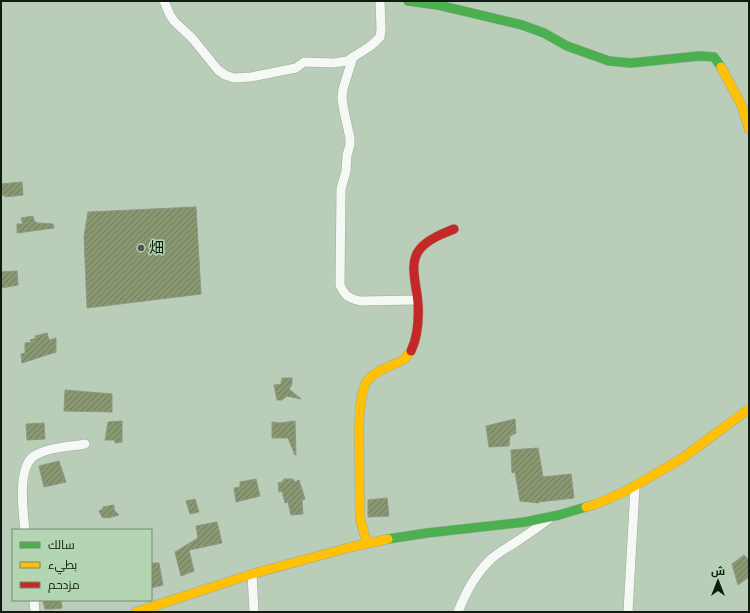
<svg xmlns="http://www.w3.org/2000/svg" width="750" height="613" font-family="Karla,Cairo,'Noto Sans SC',sans-serif">
<defs>
<pattern id="building-hatch" width="6" height="6" patternUnits="userSpaceOnUse"><rect width="6" height="6" fill="#899872"/><path d="M-1 1l2-2M0 6l6-6M5 7l2-2" fill="none" stroke="#6f7b5c"/></pattern>
</defs>
<rect width="100%" height="100%" fill="#bacdb9"/>
<!-- building -->
<g fill="url(#building-hatch)" stroke="#8c9786">
<path d="M22,182L23,195L5,197L4,195H1V184Z"/>
<path d="M196,207L201,294L87,308L84,236L88,212Z"/>
<path d="M33,216L34,221L36,222L37,223L53,224L54,228L17,233V224H23L21,218Z"/>
<path d="M17,271L18,285L1,288V272Z"/>
<path d="M47,333L49,340L56,338V352L22,363L21,354L25,353V343L32,342L30,340L36,338L35,336Z"/>
<path d="M282,378H292V384L289,389L301,399L287,396L282,400H277L274,385L281,384Z"/>
<path d="M65,390L112,394V412L64,411Z"/>
<path d="M515,419L516,433L510,436L509,446L489,447L486,426Z"/>
<path d="M122,421V442L115,443V440H105L108,422Z"/>
<path d="M295,421L296,455H295L288,438H272V422L279,423Z"/>
<path d="M44,423L45,439L27,440L26,424Z"/>
<path d="M538,448L543,477L571,474L574,498L538,502L539,503L520,501L515,472L512,473L511,450Z"/>
<path d="M59,461L66,482L44,487L39,466Z"/>
<path d="M256,479L260,496L236,502L234,488L240,487V482Z"/>
<path d="M284,479H293L295,482L299,480L305,499L302,500L303,514L291,515L288,502L285,503L282,491L279,492L278,483L282,482Z"/>
<path d="M387,498L389,516L368,517V500Z"/>
<path d="M195,499L199,512L190,514L186,501Z"/>
<path d="M114,505V510L119,515L108,518V517L103,518L101,515L99,511L103,509V507Z"/>
<path d="M217,522L222,543L189,550L194,571L181,576L175,552L198,538L196,526Z"/>
<path d="M744,555L749,560V577L738,585L732,564Z"/>
<path d="M151,563H159L163,585L151,588Z"/>
<path d="M43,600H61L62,608L53,609H45Z"/>
</g>
<g fill="none" stroke-linecap="round" stroke-linejoin="round">
<defs>
<g id="street">
<path d="M164,1L170,15L174,21L193,39L218,70L225,75L234,78L251,77L296,68L304,62L333,63L347,61L369,47L375,42L380,37L381,30L380,1"/>
<path d="M353,57L343,89L342,99L344,111L350,138V145L347,155L346,171L341,189L340,285C345,296 348,298 360,301L418,300"/>
<path d="M25,530C23,511 17,468 34,456C48,447 69,447 85,444"/>
<path d="M252,574L254,612"/>
<path d="M34,600L35,612"/>
<path d="M458,612C465,594 475,575 489,561C498,552 509,547 519,540C530,533 540,526 550,518"/>
<path d="M628,612L634,505L635,486"/>
</g>
<g id="fast">
<path d="M408,1L438,5L522,25L544,33L567,46L609,61L631,63L699,56L714,57L721,67"/>
<path d="M388,539L427,533L525,522L559,515L586,507"/>
</g>
<g id="slow">
<path d="M721,67L741,104L749,129"/>
<path d="M586,507L596,504L624,492L681,459L749,409"/>
<path d="M367,543L360,519L359,426L360,410L362,394L366,382L372,376L379,371L403,360L407,356L411,351"/>
<path d="M136,612L252,574L351,547L388,539"/>
</g>
<path id="jam" d="M411,351C418,336 419,319 418,303C417,286 408,263 420,249C428,239 442,234 454,229"/>
</defs>
<!-- street casing -->
<use href="#street" stroke="#9bab9b" stroke-width="10"/>
<!-- fast casing -->
<use href="#fast" stroke="#9bab9b" stroke-width="10"/>
<!-- slow casing -->
<use href="#slow" stroke="#9bab9b" stroke-width="10"/>
<!-- jam casing -->
<use href="#jam" stroke="#9bab9b" stroke-width="10"/>
<!-- street -->
<use href="#street" stroke="#f5f8f4" stroke-width="9"/>
<!-- fast -->
<use href="#fast" stroke="#4caf50" stroke-width="9"/>
<!-- slow -->
<use href="#slow" stroke="#ffc107" stroke-width="9"/>
<!-- jam -->
<use href="#jam" stroke="#c62828" stroke-width="9"/>
</g>
<!-- markers -->
<circle fill="#4c5a4a" stroke="#b3d5b1" stroke-width="1.5" cx="141" cy="248" r="4"/>
<g text-anchor="middle" dominant-baseline="central" stroke-width="3" stroke-linejoin="round" paint-order="stroke">
<!-- poi labels -->
<g font-size="15" fill="#101c0f" stroke="#b3d5b1" text-anchor="start">
<text x="149" y="248">畑</text>
</g>
</g>
<!-- border -->
<rect width="750" height="613" fill="none" stroke="#101c0f" stroke-width="4"/>
<!-- legend -->
<rect x="12" y="529" width="140" height="72" fill="#b3d5b1" stroke="#728b70"/>
<rect x="20" y="542" width="20" height="6" fill="#4caf50" stroke="#728b70"/>
<text x="48" y="549" font-size="12" fill="#101c0f">سالك</text>
<rect x="20" y="562" width="20" height="6" fill="#ffc107" stroke="#728b70"/>
<text x="48" y="569" font-size="12" fill="#101c0f">بطيء</text>
<rect x="20" y="582" width="20" height="6" fill="#c62828" stroke="#728b70"/>
<text x="48" y="589" font-size="12" fill="#101c0f">مزدحم</text>
<!-- north arrow -->
<g transform="translate(718 581)" stroke="#b3d5b1" stroke-width="3" paint-order="stroke">
<path d="M0-3L7 15L0 10L-7 15Z" fill="#101c0f"/>
<text y="-6" font-size="11" font-weight="bold" text-anchor="middle" fill="#101c0f">ش</text>
</g>
</svg>
